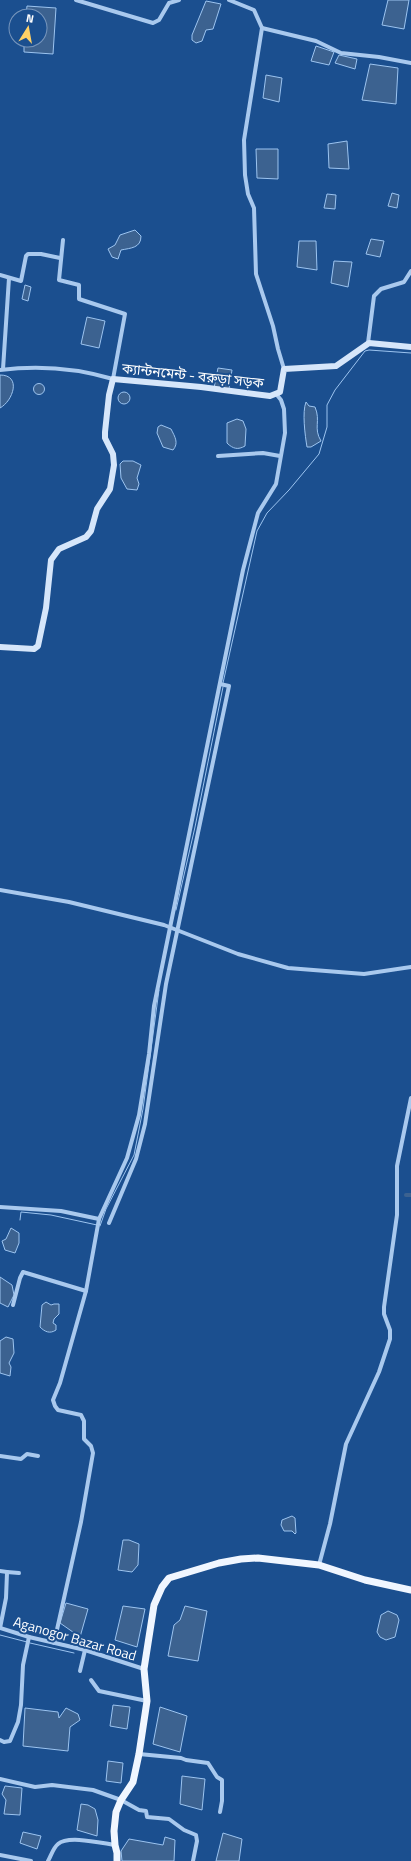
<svg xmlns="http://www.w3.org/2000/svg" width="411" height="1861" font-family="'Titillium Web','Noto Sans Bengali',sans-serif">
<rect width="100%" height="100%" fill="#1b4f8f"/>
<!-- water -->
<g fill="#3c6290" stroke="#9cc4f0">
<path d="M388,0H409L404,29L382,25Z"/>
<path d="M206,1L221,4L213,29L206,30L202,41L196,43L192,40V35Z"/>
<path d="M27,6L56,8L53,54L24,52V40H40V16H26Z"/>
<path d="M316,46L334,52L329,65L311,61Z"/>
<path d="M339,55L357,59L355,69L335,63Z"/>
<path d="M370,64L398,68L396,104L362,100Z"/>
<path d="M266,75L282,78L279,102L263,98Z"/>
<path d="M347,141L349,169L329,168L328,144Z"/>
<path d="M256,149H278V179L257,178Z"/>
<path d="M392,193L399,195L397,208L388,206Z"/>
<path d="M327,194L336,195L335,209L324,208Z"/>
<path d="M135,230L141,236C141,248 131,248 121,250L118,259L112,257L108,249L115,245L120,235Z"/>
<path d="M371,239L384,241L380,257L366,254Z"/>
<path d="M299,241H316L317,270L297,267Z"/>
<path d="M334,261L352,262L348,287L331,283Z"/>
<path d="M25,285L31,287L28,301L22,299Z"/>
<path d="M87,317L105,321L99,348L81,344Z"/>
<path d="M218,368L232,370L229,389L214,388Z"/>
<path d="M0,375C22,375 13,401 0,408Z"/>
<circle cx="39" cy="389" r="5.5"/>
<circle cx="124" cy="398" r="6"/>
<path d="M306,402L309,406L315,407C321,421 313,428 321,441L311,447H307C305,435 302,412 306,402Z"/>
<path d="M237,419L243,421L246,429L245,446C238,450 233,449 227,443V423Z"/>
<path d="M161,425L171,429C175,437 179,443 173,450L163,447L157,433L158,427Z"/>
<path d="M123,461H133L141,465L137,478L139,484L137,490L127,489L121,478L120,464Z"/>
<path d="M11,1228L19,1233V1243L15,1253L5,1250L2,1241L6,1239Z"/>
<path d="M0,1277L12,1285L14,1295L8,1307L0,1303Z"/>
<path d="M46,1302L51,1305L54,1304H59V1314L54,1319L53,1323L56,1325V1330C50,1334 45,1332 40,1327L42,1305Z"/>
<path d="M6,1337L13,1339L14,1353L9,1363L11,1367L10,1376L0,1373V1341Z"/>
<path d="M292,1516L295,1518L296,1533L295,1534L292,1531H284L281,1525L282,1520Z"/>
<path d="M123,1540H129L139,1544L138,1565L132,1572L118,1570Z"/>
<path d="M66,1603L88,1609L80,1637L60,1623Z"/>
<path d="M123,1606L145,1609L137,1647L115,1640Z"/>
<path d="M185,1606L207,1611L198,1661L168,1656L174,1625L180,1620Z"/>
<path d="M388,1611L397,1615L399,1620L395,1637L386,1640L380,1637L377,1632L381,1615Z"/>
<path d="M113,1705L130,1707L127,1729L110,1726Z"/>
<path d="M160,1707L187,1716L180,1752L153,1744Z"/>
<path d="M25,1708L58,1712L59,1718L66,1708L78,1714L80,1720L70,1727L68,1751L23,1746Z"/>
<path d="M108,1761L123,1763L121,1783L106,1781Z"/>
<path d="M182,1776L205,1779L202,1810L180,1804Z"/>
<path d="M5,1786L22,1788L20,1815L4,1814L6,1800L2,1794Z"/>
<path d="M81,1804L88,1805L95,1809L98,1820L97,1836L77,1830Z"/>
<path d="M23,1832L41,1836L37,1849L20,1843Z"/>
<path d="M223,1833L242,1839L239,1861H216Z"/>
<path d="M165,1837L175,1840L174,1861H122L121,1851L129,1839L163,1845Z"/>
</g>
<g fill="none" stroke-linecap="round" stroke-linejoin="round">
<!-- stream -->
<g stroke="#9cc4f0" stroke-width="1">
<path d="M223,683L257,531L267,513L289,490L319,454L327,427V405L335,390L365,351L369,350L411,353"/>
<path d="M176,910L195,827L223,687"/>
<path d="M20,1220L21,1212L51,1215L97,1225"/>
<path d="M100,1226L106,1209L134,1155L143,1109L159,990"/>
<path d="M0,1635L27,1642"/>
<path d="M30,1643L74,1653"/>
</g>
<!-- canal -->
<path stroke="#3c6290" stroke-width="4" d="M406,1195H411"/>
<!-- minor -->
<g stroke="#a9c9ee" stroke-width="4">
<path d="M76,0L153,23L159,20L169,3L179,0"/>
<path d="M229,0L254,10L262,28L244,140L245,175L248,194L254,208L256,274L273,326L278,349L284,369"/>
<path d="M262,28L316,41L341,53L379,57L411,63"/>
<path d="M0,275L21,281L26,256L28,254H41L60,258"/>
<path d="M368,343L374,296L381,289L404,282L411,271"/>
<path d="M3,369L9,278"/>
<path d="M0,370C39,365 76,368 113,379L125,314L79,299V285L59,280L63,240"/>
<path d="M218,456L263,453L280,456"/>
<path d="M0,890L69,902L164,925L238,954L288,968L364,974L411,967"/>
<path d="M0,1207L61,1211L99,1219L127,1158L139,1115L149,1054L154,1006L243,570L258,513L276,484L285,433L284,409L281,400L277,395"/>
<path d="M109,1223L136,1159L145,1124L166,984L229,686L220,684"/>
<path d="M13,1305L20,1278L23,1272L86,1291"/>
<path d="M0,1456L21,1459L27,1454L38,1456"/>
<path d="M319,1565L330,1524L346,1444L379,1372L390,1339V1330L384,1314V1307L397,1215V1166L411,1098"/>
<path d="M0,1571L7,1572V1573L6,1598L0,1628"/>
<path d="M7,1572L19,1573"/>
<path d="M0,1628L29,1637L85,1650L144,1669"/>
<path d="M54,1643L81,1522L93,1453L91,1446L84,1439V1421L81,1415L58,1410L55,1406L53,1400L60,1383L86,1291L99,1219"/>
<path d="M80,1671L85,1650"/>
<path d="M91,1680L99,1691L147,1701"/>
<path d="M0,1740L4,1742L10,1741L18,1722L21,1705L23,1665L29,1637"/>
<path d="M139,1754L181,1758L186,1760L208,1763L217,1777L222,1780V1801L220,1812"/>
<path d="M0,1779L35,1787L52,1785L93,1790L121,1800L139,1810L146,1811L147,1817L169,1819L184,1830L196,1835L197,1841L193,1861"/>
<path d="M0,1855L31,1861"/>
<path d="M48,1861C51,1856 53,1848 58,1844C68,1835 101,1843 115,1845"/>
</g>
<!-- secondary -->
<path stroke="#d6e6fa" stroke-width="6" d="M0,647L34,649L38,646L46,608L51,560L59,549L86,537L91,531L97,509L110,489L114,465L113,454L105,438V432L109,395L113,379L201,387L270,396L280,392L284,369L336,366L369,343L411,347"/>
<!-- primary -->
<path stroke="#f0f6ff" stroke-width="7" d="M117,1861V1853L115,1845L114,1831L116,1812L121,1800L133,1782L139,1754L147,1701L144,1669L154,1605L162,1587L169,1578L219,1563L241,1559L258,1558L319,1565L365,1580L411,1590"/>
</g>
<g text-anchor="middle" dominant-baseline="central" stroke-width="4" stroke-linejoin="round" paint-order="stroke">
<!-- street labels -->
<g font-size="14" fill="#fff" stroke="#1b4f8f">
<text transform="translate(193 375) rotate(6)">ক্যান্টনমেন্ট - বরুড়া সড়ক</text>
<text transform="translate(75 1638) rotate(16)">Aganogor Bazar Road</text>
</g>
</g>
<!-- north arrow -->
<g transform="translate(28 28) rotate(11)"><circle r="19" fill="#1b4f8f" stroke="#7695bc"/>
<path d="M0-3L7 15L0 10L-7 15Z" fill="#ffd166"/>
<text y="-6" font-size="11" font-weight="bold" text-anchor="middle" fill="#ffffff">N</text>
</g>
</svg>
